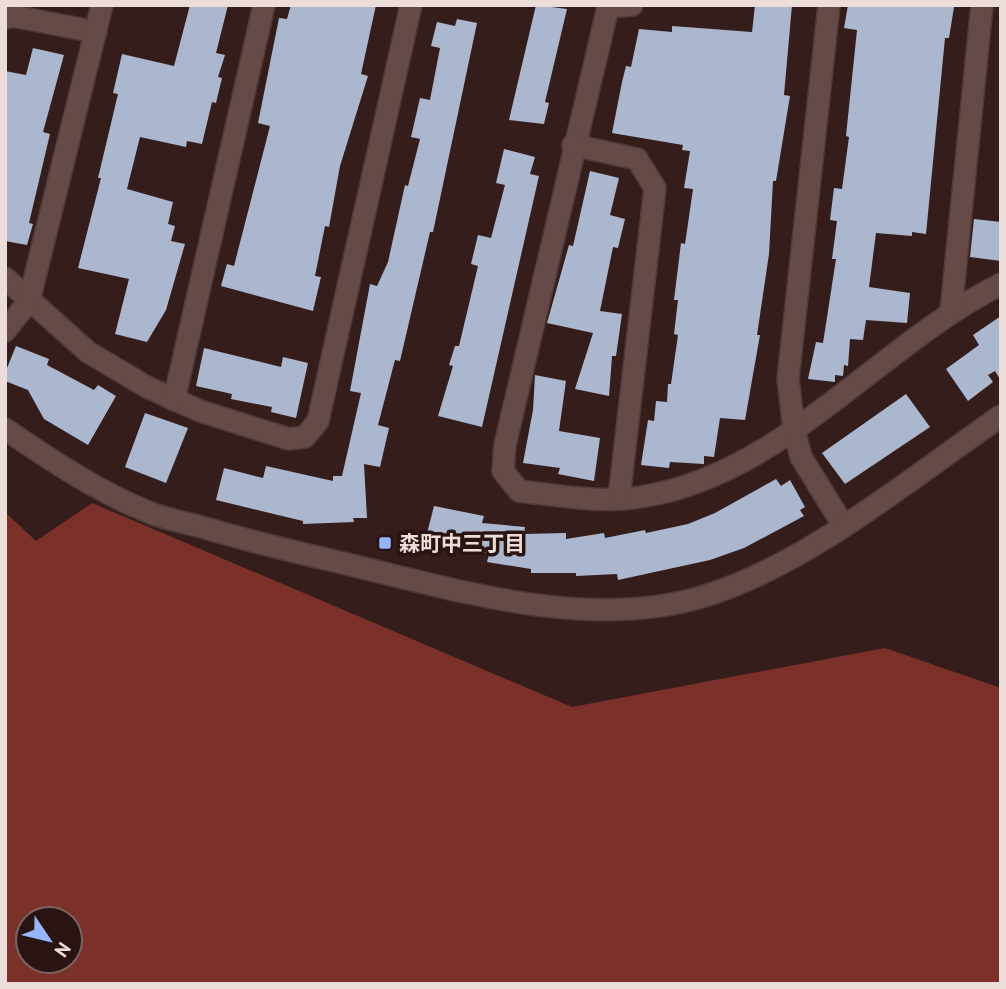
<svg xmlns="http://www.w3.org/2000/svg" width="1006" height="989" font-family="'PT Sans','Noto Sans JP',sans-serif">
<rect width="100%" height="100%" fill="#351d1b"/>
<!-- green -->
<path fill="#7b302a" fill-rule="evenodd" d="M92,503L572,707L885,648L1001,688V984H5V512L36,541ZM28,919H70V961H28Z"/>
<!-- building -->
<g fill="#abb7cf">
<path d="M190,5H228L216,53L225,55L218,77L222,78L216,103L212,102L202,144L187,141L186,147L140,137L127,189L173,202L168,224L175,226L171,241L185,244L166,310L147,342L115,334L129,279L78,268L101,178H98L118,94L113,93L122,54L174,66Z"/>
<path d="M291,5H376L361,74L368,76L340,166L329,227L325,226L315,276L321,277L313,311L221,286L227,264L234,266L270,126L258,123L279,18L287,19Z"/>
<path d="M536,5L567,9L545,102L549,103L544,124L509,120Z"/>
<path d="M755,5H792L784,95L790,96L776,181H773L769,254L757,335H760L745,420L720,418L714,457L704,456V464L670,462L669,468L641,465L648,420L654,421L656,401L667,402L668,384H671L678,335L674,334L678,300H674L681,243L685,244L693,189L684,188L690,151L682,150L683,145L612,133L622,82L626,66L631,67L639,29L672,32V26L752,32Z"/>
<path d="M848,5L954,7L949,38H945L926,234L912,232V236L876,233L869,287L910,293L907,323L866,320L863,340L850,339L848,366L844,365L843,376L835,375V382L808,379L816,342L823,343L836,259H832L837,221L830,220L834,188L842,189L849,137L846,136L857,30L844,28Z"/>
<path d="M457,19L477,23L433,232H430L400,361L395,360L378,425L389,428L380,467L364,464L367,518H353L354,522L303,524V521L216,500L224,468L263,478L266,466L333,481V476H342L361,393L350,391L370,284L377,286L388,262L405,185L408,186L420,139L411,137L420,98L430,100L440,48L431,46L437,22L455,26Z"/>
<path d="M33,48L64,55L43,132L50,134L29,223L33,224L27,245L5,241V71L26,75Z"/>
<path d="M504,149L535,157L530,174L539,176L482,427L438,416L453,366L449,365L455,346H459L478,266L471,264L478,235L491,238L505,185L496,183Z"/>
<path d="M590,171L619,178L610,215L625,219L618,248L613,247L600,311L622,314L616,356H612L609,396L575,389L593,333L547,323L569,245L573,246Z"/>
<path d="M974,219L1001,222V261L970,257Z"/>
<path d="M1001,316V381L995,371L988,375L993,382L968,401L946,369L979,345L973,335Z"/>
<path d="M16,346L49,359L47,365L94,390L98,385L116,396L88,445L44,419L28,390L5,381V373Z"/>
<path d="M204,348L281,367L283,357L308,363L296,418L271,412L272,407L231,399L232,394L196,386Z"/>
<path d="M535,375L566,381L559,431L600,438L594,481L558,474L560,468L523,463L533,410Z"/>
<path d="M906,394L930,427L845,484L822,453Z"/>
<path d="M145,413L188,428L166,483L125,467Z"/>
<path d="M776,479L781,486L790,480L805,507L800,510L804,516L744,548L710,560L618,580L617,574L576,576V573H531V569L487,562L489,554L425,541L434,506L484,516L482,523L525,527L524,534L566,533V539L604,533L605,538L645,530L646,533L688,524L715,513Z"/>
</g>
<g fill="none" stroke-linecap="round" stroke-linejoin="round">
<defs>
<g id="minor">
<path d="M632,5L608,7L505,445L503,471L519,491C561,496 604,504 646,496C783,473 881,344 1001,284"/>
<path d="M829,5L788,379L794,429L801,457L843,525"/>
<path d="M5,18L13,16L96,32"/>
<path d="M573,145L637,159L655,188L619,498"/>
<path d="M5,278L88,352L147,387L200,411L289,439L305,437L318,421L411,5"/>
<path d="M951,311L982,5"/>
<path d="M5,331L29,301L102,5"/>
<path d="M174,400L264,5"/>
<path d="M5,429C49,459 97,491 146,511C162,518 181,522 198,526C242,539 286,550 330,560C448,587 584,633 705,596C808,564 911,478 1001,416"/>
</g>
</defs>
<!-- minor casing -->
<use href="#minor" stroke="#4d3a38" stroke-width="24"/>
<!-- minor -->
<use href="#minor" stroke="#654a47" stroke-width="21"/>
</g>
<!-- markers -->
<rect fill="#95b6fd" stroke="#2a1412" stroke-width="2.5" x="378" y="536" width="14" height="14" rx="3.5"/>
<g text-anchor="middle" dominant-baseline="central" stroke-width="7" stroke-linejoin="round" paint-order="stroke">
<!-- poi labels -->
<g font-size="21" font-weight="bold" fill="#edddda" stroke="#2a1412" text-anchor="start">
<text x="399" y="543">森町中三丁目</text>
</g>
</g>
<!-- border -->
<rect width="1006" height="989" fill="none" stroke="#edddda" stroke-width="14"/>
<!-- north arrow -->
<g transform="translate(49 940) rotate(125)"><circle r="33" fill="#2a1412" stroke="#786462" stroke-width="2"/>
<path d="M0-5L12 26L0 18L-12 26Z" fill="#95b6fd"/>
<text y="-10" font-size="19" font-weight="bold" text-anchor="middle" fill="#edddda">N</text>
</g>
</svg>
